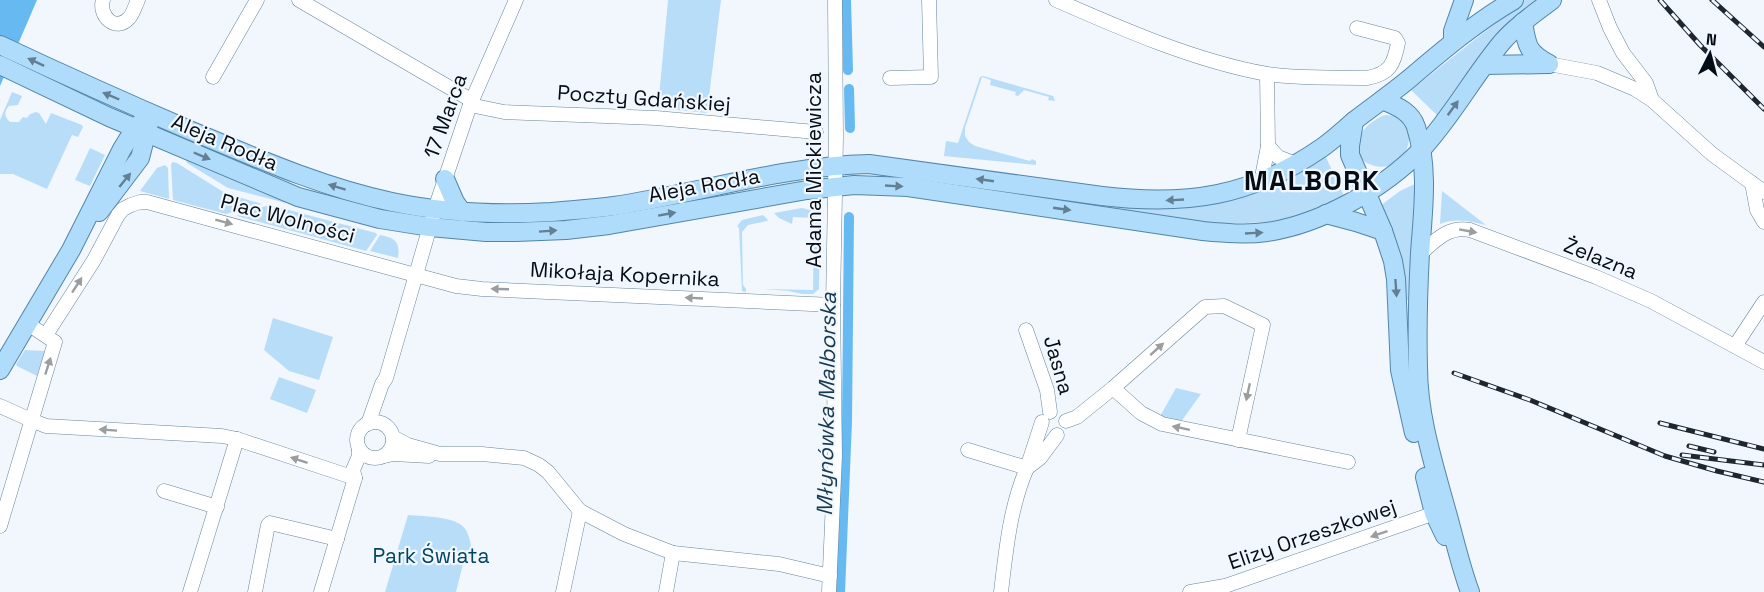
<svg xmlns="http://www.w3.org/2000/svg" width="1764" height="592" font-family="'Space Grotesk',sans-serif">
<rect width="100%" height="100%" fill="#f1f7fc"/>
<!-- green -->
<g fill="#b8ddf9">
<path d="M668,0H721L707,113L658,108Z"/>
<path d="M1525,0H1540L1439,117L1411,90Z"/>
<path d="M983,76L1053,96L1055,101L1048,100L1049,97L1024,90L1018,96L1015,95L1016,92L990,85L991,80L982,77L965,128V136L969,142L975,146L1030,161L1032,159L1036,161V165L944,156L946,141L958,143L980,77Z"/>
<path d="M12,92L22,96L18,105L9,106C4,111 4,117 10,122H19L23,117L27,118L30,114L36,112L39,113L46,124L51,113L82,125L83,127L78,137L72,135L47,189L13,174H0V120Z"/>
<path d="M1385,115C1428,116 1408,181 1369,164C1362,161 1359,156 1358,149C1355,133 1372,120 1385,115Z"/>
<path d="M90,148L105,155L90,186L75,180Z"/>
<path d="M1324,153L1345,198L1324,208L1270,222L1222,224L1205,223L994,191V189L1162,208Z"/>
<path d="M185,158L283,200L286,203L228,188L187,163Z"/>
<path d="M173,162L177,163L225,193L262,204L226,214L173,200L171,164Z"/>
<path d="M165,165L168,168L169,199L140,191L157,168Z"/>
<path d="M1415,184L1408,300H1406L1380,206L1400,191Z"/>
<path d="M1442,191L1486,225C1469,221 1456,218 1440,224Z"/>
<path d="M270,205L376,233L377,235L366,251L237,216L241,213Z"/>
<path d="M802,208C811,210 817,211 820,221L819,289L813,294H802L789,291L763,289L813,290L814,218L793,217L792,224L779,218L774,213Z"/>
<path d="M763,215L768,220L767,221L748,225L742,232L743,285L746,289V292L742,291L739,228L737,226L742,220Z"/>
<path d="M380,235C396,238 400,242 398,258L370,251Z"/>
<path d="M273,318L333,337L319,380L289,371L264,350Z"/>
<path d="M25,350L45,351L37,376L17,366L16,364Z"/>
<path d="M279,377L316,390L307,413L270,399Z"/>
<path d="M1176,388L1201,394L1180,423L1159,418Z"/>
<path d="M408,515C424,517 460,515 467,532C471,541 472,552 474,561L465,556L456,592H385Z"/>
</g>
<!-- water -->
<path fill="#67b9f1" d="M0,0H37L0,86Z"/>
<g fill="none" stroke-linecap="round" stroke-linejoin="round">
<!-- canal -->
<g stroke="#67b9f1" stroke-width="10">
<path d="M846,0L848,70"/>
<path d="M849,89L850,128"/>
<path d="M840,592L847,421L849,217"/>
</g>
<defs>
<g id="minor">
<path d="M103,0C98,16 116,33 129,18C133,14 135,6 138,0"/>
<path d="M299,0L471,100"/>
<path d="M1056,0C1122,29 1195,61 1267,74C1299,79 1334,77 1367,78C1390,74 1394,64 1398,43L1395,38L1357,28"/>
<path d="M1599,0L1610,28L1623,53L1646,83L1652,100"/>
<path d="M1549,64L1597,73L1635,89L1652,100L1712,154L1764,192"/>
<path d="M213,77L257,0"/>
<path d="M890,78L931,77L929,0"/>
<path d="M470,105L504,112L656,118L816,132"/>
<path d="M1268,146L1278,157L1296,164"/>
<path d="M1261,182L1268,146L1267,74"/>
<path d="M1752,183L1757,210L1764,222"/>
<path d="M1420,254C1436,240 1448,226 1470,230L1596,277L1651,301L1764,362"/>
<path d="M1026,330L1047,390L1050,412"/>
<path d="M46,335L94,260L118,215L123,209L131,205L140,202H147L456,286L482,289L833,305"/>
<path d="M1735,346L1764,302"/>
<path d="M1113,388L1141,413L1162,424L1348,462"/>
<path d="M0,406L31,420L46,426L222,436L237,439L355,478"/>
<path d="M1066,421L1077,417L1113,388L1205,307L1224,306L1263,325L1238,440"/>
<circle cx="375" cy="440" r="18"/>
<path d="M1042,422L1027,468L1040,458L1057,435"/>
<path d="M368,424L382,384L386,378L435,209L470,105L516,0"/>
<path d="M393,437L408,445L440,454H482L524,458L539,465L548,472L580,511L624,534L673,553L779,564L830,576"/>
<path d="M968,450L1027,468C1010,507 1006,550 1001,592"/>
<path d="M384,456L394,454L429,456"/>
<path d="M164,491L217,507"/>
<path d="M0,526L55,342L28,324"/>
<path d="M190,592L237,439"/>
<path d="M255,592L268,525L270,523L337,539"/>
<path d="M321,592L355,478L353,470L359,456V448"/>
<path d="M563,592L580,511"/>
<path d="M666,592L673,553"/>
<path d="M829,592L835,455L833,305L836,137L835,0"/>
<path d="M1190,592L1225,586L1441,511"/>
</g>
<g id="major">
<path d="M1523,22C1527,46 1527,52 1549,64"/>
<path d="M1453,42V31L1464,0"/>
<path d="M0,45C62,74 124,102 187,129C254,157 321,187 392,202C444,213 498,215 551,212C572,210 593,209 614,206C699,193 783,166 869,164L1102,196C1187,206 1251,197 1323,147C1334,139 1344,130 1354,121C1372,107 1391,94 1409,79C1442,51 1476,22 1514,0"/>
<path d="M0,65L109,117L298,197L380,219L430,227L486,232H516L566,230L609,225L807,190L854,185L908,187L1203,231C1224,233 1246,235 1267,232C1321,224 1383,189 1421,150C1452,117 1474,75 1503,41C1517,25 1535,13 1552,0"/>
<path d="M1485,65L1549,64"/>
<path d="M1382,100C1396,106 1411,111 1416,127C1429,168 1423,211 1420,253C1418,291 1417,329 1418,367C1418,415 1433,462 1446,509C1454,537 1460,565 1470,592"/>
<path d="M1354,121L1350,146V155L1383,231L1393,261L1396,279L1400,370L1414,433"/>
<path d="M445,179L455,202L462,212"/>
<path d="M99,212L140,158L149,123"/>
<path d="M1326,214L1356,222L1383,231"/>
<path d="M0,370L71,250L122,149L135,128L143,121"/>
<path d="M1425,477L1434,513L1445,536"/>
</g>
</defs>
<!-- minor casing -->
<use href="#minor" stroke="#6a859a" stroke-width="15"/>
<!-- major casing -->
<use href="#major" stroke="#5285a9" stroke-width="20"/>
<!-- minor -->
<use href="#minor" stroke="#fff" stroke-width="14"/>
<!-- major -->
<use href="#major" stroke="#b0dcfb" stroke-width="18"/>
<defs>
<g id="rail">
<path d="M1660,0L1700,45L1764,109"/>
<path d="M1712,0L1764,47"/>
<path d="M1454,373L1530,400L1665,456L1717,471L1764,482"/>
<path d="M1660,423L1764,449"/>
<path d="M1689,446L1714,452"/>
<path d="M1682,455L1764,465"/>
</g>
</defs>
<!-- rail casing -->
<use href="#rail" stroke="#1e272e" stroke-width="5"/>
<!-- rail -->
<use href="#rail" stroke="#f1f7fc" stroke-width="3" stroke-dasharray="9" stroke-linecap="butt"/>
</g>
<!-- one-way arrows -->
<defs><path id="oneway-solid" d="M-6-.8H1V-3.2L6.5 0L1 3.2V.8H-6Z" transform="scale(1.5)"/></defs>
<g fill="#637f94">
<use href="#oneway-solid" transform="translate(36 62) rotate(-155)"/>
<use href="#oneway-solid" transform="translate(111 96) rotate(-157)"/>
<use href="#oneway-solid" transform="translate(1453 108) rotate(-54)"/>
<use href="#oneway-solid" transform="translate(202 156) rotate(23)"/>
<use href="#oneway-solid" transform="translate(125 180) rotate(-51)"/>
<use href="#oneway-solid" transform="translate(985 180) rotate(-172)"/>
<use href="#oneway-solid" transform="translate(894 186) rotate(3)"/>
<use href="#oneway-solid" transform="translate(337 187) rotate(-163)"/>
<use href="#oneway-solid" transform="translate(1175 200) rotate(177)"/>
<use href="#oneway-solid" transform="translate(1062 209) rotate(8)"/>
<use href="#oneway-solid" transform="translate(667 214) rotate(-10)"/>
<use href="#oneway-solid" transform="translate(548 231) rotate(-4)"/>
<use href="#oneway-solid" transform="translate(1254 233) rotate(-3)"/>
<use href="#oneway-solid" transform="translate(1396 288) rotate(86)"/>
</g>
<g fill="#9b9ea1">
<use href="#oneway-solid" transform="translate(224 222) rotate(15)"/>
<use href="#oneway-solid" transform="translate(1468 231) rotate(10)"/>
<use href="#oneway-solid" transform="translate(77 285) rotate(-57)"/>
<use href="#oneway-solid" transform="translate(500 289) rotate(-178)"/>
<use href="#oneway-solid" transform="translate(694 298) rotate(-177)"/>
<use href="#oneway-solid" transform="translate(1157 349) rotate(-42)"/>
<use href="#oneway-solid" transform="translate(48 366) rotate(-72)"/>
<use href="#oneway-solid" transform="translate(1248 392) rotate(102)"/>
<use href="#oneway-solid" transform="translate(1181 428) rotate(-168)"/>
<use href="#oneway-solid" transform="translate(108 430) rotate(-176)"/>
<use href="#oneway-solid" transform="translate(299 460) rotate(-162)"/>
<use href="#oneway-solid" transform="translate(1379 534) rotate(161)"/>
</g>
<g text-anchor="middle" dominant-baseline="central" stroke-width="4.5" stroke-linejoin="round" paint-order="stroke">
<!-- street labels -->
<g font-size="21" fill="#040d15" stroke="#f1f7fc">
<text transform="translate(644 98) rotate(4)">Poczty Gdańskiej</text>
<text transform="translate(445 116) rotate(-70)">17 Marca</text>
<text transform="translate(225 142) rotate(23)">Aleja Rodła</text>
<text transform="translate(813 170) rotate(-90)">Adama Mickiewicza</text>
<text transform="translate(704 185) rotate(-10)">Aleja Rodła</text>
<text transform="translate(288 218) rotate(15)">Plac Wolności</text>
<text transform="translate(1601 258) rotate(22)">Żelazna</text>
<text transform="translate(625 274) rotate(3)">Mikołaja Kopernika</text>
<text transform="translate(1059 365) rotate(74)">Jasna</text>
<text transform="translate(1312 534) rotate(-19)">Elizy Orzeszkowej</text>
</g>
<!-- park labels -->
<g font-size="21" fill="#004468" stroke="#f1f7fc">
<text x="431" y="555">Park Świata</text>
</g>
<!-- water labels -->
<g font-size="22" font-style="italic" fill="#163950" stroke="#f1f7fc">
<text transform="translate(826 404) rotate(-89)">Młynówka Malborska</text>
</g>
<!-- district labels -->
<g font-size="27" font-weight="bold" letter-spacing="1.5" fill="#040d15" stroke="#f1f7fc">
<text x="1312" y="180">MALBORK</text>
</g>
</g>
<!-- north arrow -->
<g transform="translate(1710 54) rotate(6)" stroke="#f1f7fc" stroke-width="4.5" paint-order="stroke">
<path d="M0-4.5L10 22L0 15L-10 22Z" fill="#040d15"/>
<text y="-9" font-size="16" font-weight="bold" text-anchor="middle" fill="#040d15">N</text>
</g>
</svg>
